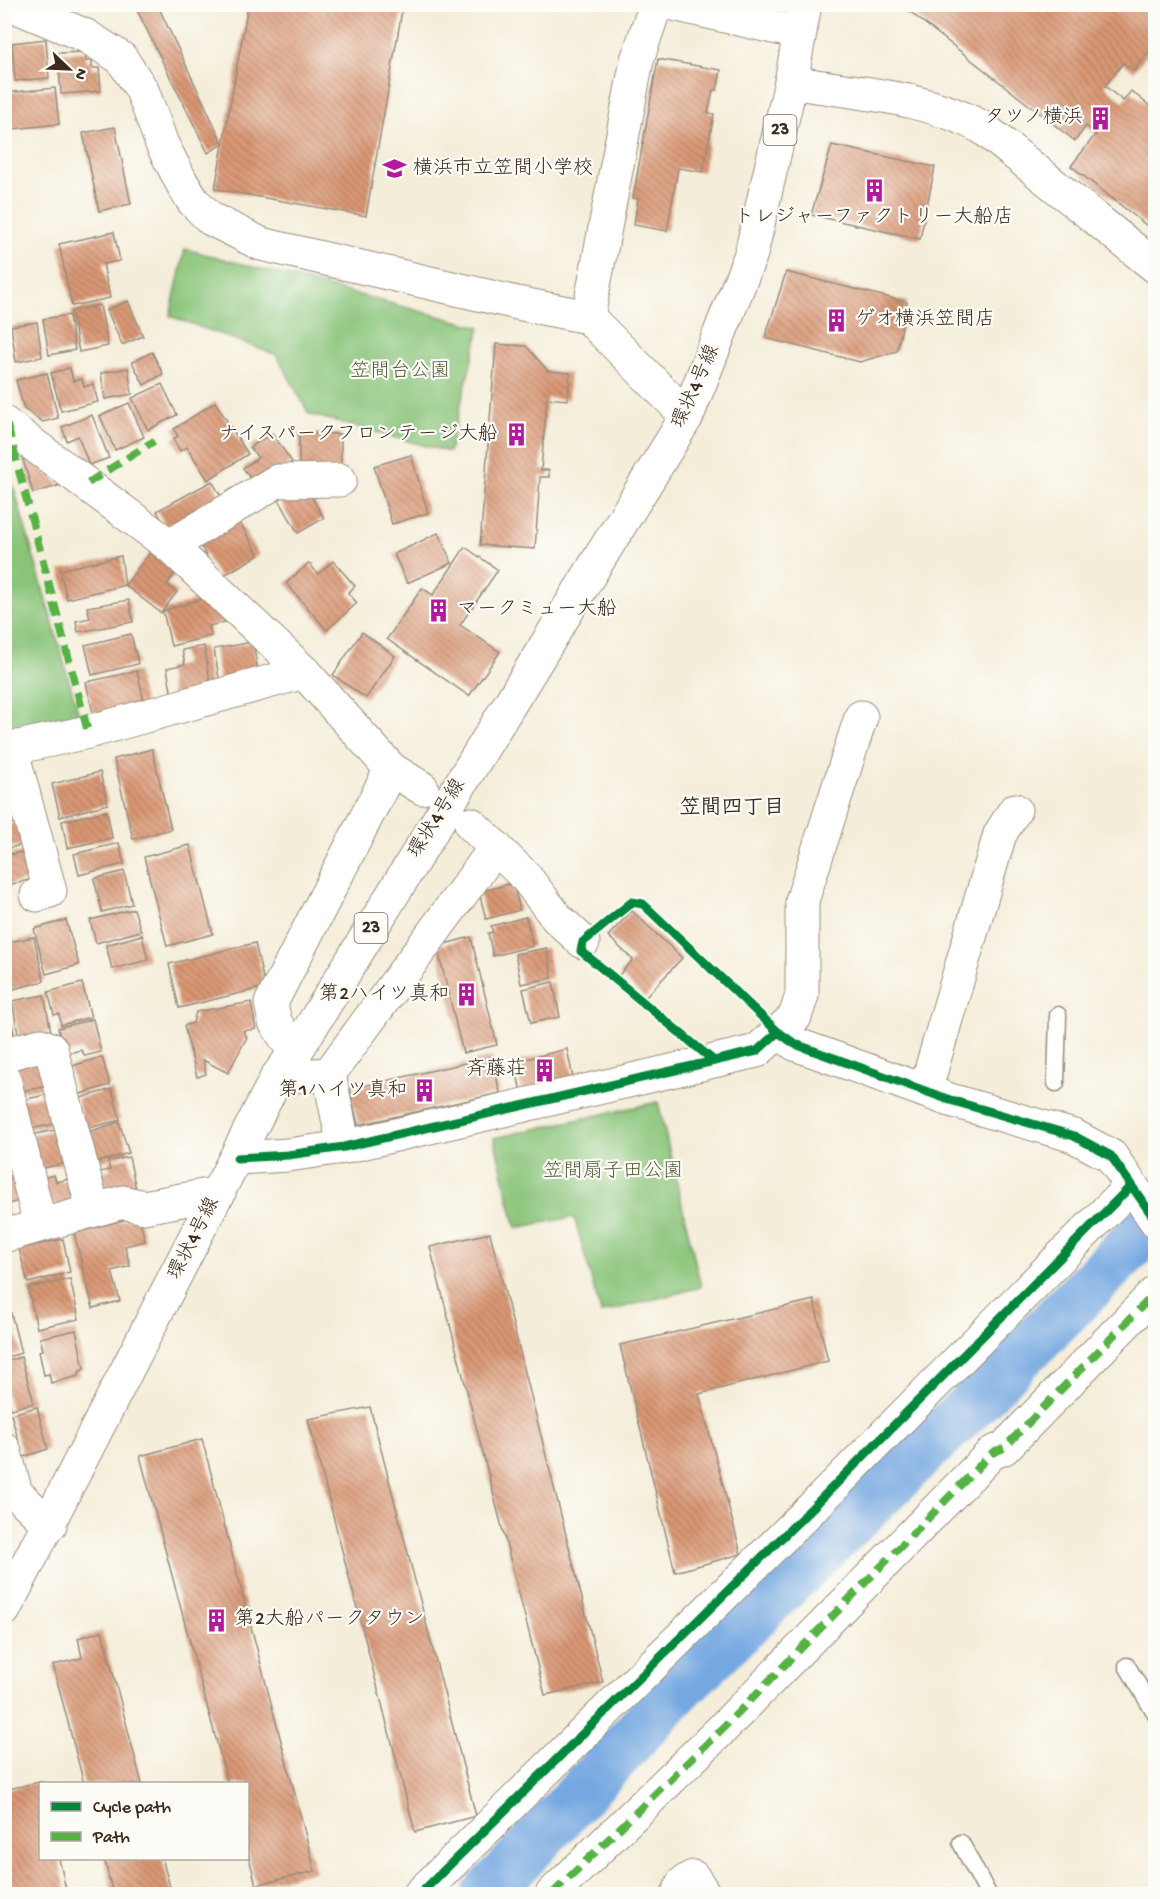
<svg xmlns="http://www.w3.org/2000/svg" width="1160" height="1899" font-family="'Gochi Hand','Klee One',sans-serif">
<defs>
<pattern id="building-back-hatch" width="6" height="6" patternUnits="userSpaceOnUse" patternTransform="scale(1.5)"><rect width="6" height="6" fill="#d99774"/><path d="M-1 5l2 2M0 0l6 6M5-1l2 2" fill="none" stroke="#b17b5f"/></pattern>
</defs>
<rect width="100%" height="100%" fill="#fdfcf7"/>
<filter id="ink" filterUnits="userSpaceOnUse"><feTurbulence type="fractalNoise" baseFrequency=".0167" numOctaves="2"/><feDisplacementMap in="SourceGraphic" scale="12" xChannelSelector="R" yChannelSelector="G"/><feConvolveMatrix kernelMatrix="1 2 1 2 8 2 1 2 1" color-interpolation-filters="sRGB"/></filter>
<filter id="wash" filterUnits="userSpaceOnUse"><feTurbulence type="fractalNoise" baseFrequency=".008" numOctaves="4" result="noise"/><feDisplacementMap in="SourceGraphic" scale="24" xChannelSelector="R" yChannelSelector="G"/><feGaussianBlur stdDeviation="1.35" result="paint"/><feColorMatrix in="noise" values="0 0 0 0 0 0 0 0 0 0 0 0 0 0 0 0 0 1.4 0 .05"/><feComposite in="paint" operator="in"/></filter>
<g filter="url(#wash)">
<rect width="100%" height="100%" fill="#f4edd9"/>
<!-- green -->
<g fill="#89c479" stroke="#62774c" stroke-width="1.5">
<path d="M185,249L480,327L449,452L309,414L277,355L170,316Z"/>
<path d="M4,454L79,715L5,734H4Z"/>
<path d="M658,1102L701,1287L601,1313L574,1217L516,1228L494,1138Z"/>
</g>
<g fill="none" stroke-linecap="round" stroke-linejoin="round">
<!-- river -->
<path stroke="#75a7e1" stroke-width="50" d="M487,1894L681,1686L967,1409L1156,1220"/>
</g>
<g id="blocks">
<!-- building -->
<g fill="url(#building-back-hatch)">
<path d="M134,4H157L223,144L208,153Z"/>
<path d="M900,4H1155V44L1134,71L1123,63L1105,86L1123,101L1131,91L1155,110V232L1071,166L1096,134L1086,126L1075,141Z"/>
<path d="M248,5H403L366,216L215,189Z"/>
<path d="M46,39L49,78L15,81L12,43Z"/>
<path d="M86,52V61H92V68H99L101,91L61,94L58,53Z"/>
<path d="M658,59L721,70L717,90H713L708,113L714,114L703,172L678,168L667,231L634,225L638,199L633,198Z"/>
<path d="M55,88L59,124L4,130V93Z"/>
<path d="M115,127L131,204L99,211L83,133Z"/>
<path d="M832,145L935,167L920,239L811,215Z"/>
<path d="M114,232L120,261L103,264L110,298L72,306L59,244Z"/>
<path d="M786,272L907,302L897,351L860,362L765,338Z"/>
<path d="M128,301L143,336L122,345L107,310Z"/>
<path d="M100,305L108,346L79,352L71,311Z"/>
<path d="M69,315L75,350L49,355L43,319Z"/>
<path d="M37,322L42,357L16,362L11,326Z"/>
<path d="M496,344L526,346L548,371L570,373L568,400L547,398L541,470H549V477H540L535,549L480,545Z"/>
<path d="M152,352L163,374L144,385L132,362Z"/>
<path d="M70,368L73,381L82,379L84,387L93,384L98,402L61,411L51,373Z"/>
<path d="M128,368L132,394L105,399L101,373Z"/>
<path d="M47,373L58,418L43,422L24,409L16,380Z"/>
<path d="M162,384L177,415L148,430L132,398Z"/>
<path d="M215,402L248,454L208,480L187,447L180,451L173,439L178,436L174,429Z"/>
<path d="M129,403L144,437L115,450L100,416Z"/>
<path d="M92,415L109,458L89,465L78,436L67,441L62,427Z"/>
<path d="M272,433L292,462L256,487L243,468L258,458L250,447Z"/>
<path d="M299,433L341,434V469H299Z"/>
<path d="M17,440L61,485L33,493Z"/>
<path d="M411,455L428,513L392,524L374,466Z"/>
<path d="M212,481L226,505L170,535L157,511Z"/>
<path d="M303,483L324,518L298,533L278,498Z"/>
<path d="M237,518L259,555L219,578L198,541Z"/>
<path d="M438,533L452,563L407,583L394,554Z"/>
<path d="M155,546L181,566L167,584L177,592L161,613L125,585Z"/>
<path d="M465,547L498,570L460,625L500,652L469,696L387,639L422,588L433,595Z"/>
<path d="M121,556L125,585L67,599L60,570Z"/>
<path d="M333,561L355,586L348,593L357,603L327,630L286,583L309,563L318,574Z"/>
<path d="M217,594L225,622L209,626L211,636L171,646L163,611Z"/>
<path d="M129,600L133,622L78,632L76,621L90,618L87,607Z"/>
<path d="M362,632L395,656L366,698L333,675Z"/>
<path d="M131,634L138,664L92,675L85,645Z"/>
<path d="M253,642L260,683L221,689L214,649Z"/>
<path d="M204,646L211,689L172,697L167,668L185,664L182,650Z"/>
<path d="M137,671L145,705L94,717L86,682Z"/>
<path d="M152,749L171,829L133,839L114,759Z"/>
<path d="M100,772L108,804L60,817L52,784Z"/>
<path d="M107,811L112,838L67,848L62,821Z"/>
<path d="M21,821L27,844L4,849V826Z"/>
<path d="M119,843L124,864L79,875L74,854Z"/>
<path d="M190,845L213,934L167,946L144,857Z"/>
<path d="M26,851L33,879L4,886V856Z"/>
<path d="M124,871L132,904L102,912L94,879Z"/>
<path d="M513,883L520,910L486,919L479,892Z"/>
<path d="M134,909L141,931L96,943L90,920Z"/>
<path d="M632,911L682,958L645,998L619,975L633,960L608,936Z"/>
<path d="M526,917L533,946L493,956L488,933L493,932L491,926Z"/>
<path d="M66,920L79,965L46,974L34,929Z"/>
<path d="M142,935L148,960L112,969L106,945Z"/>
<path d="M34,937L44,981L10,990L4,966V943Z"/>
<path d="M471,937L497,1045L463,1053L437,946Z"/>
<path d="M255,943L265,987L179,1008L169,964Z"/>
<path d="M547,948L552,978L521,984L515,954Z"/>
<path d="M553,982L560,1017L531,1023L523,989Z"/>
<path d="M82,983L91,1017L61,1025L59,1014L54,1015L48,992Z"/>
<path d="M44,995L51,1032L19,1039L12,1001Z"/>
<path d="M4,997L14,1033L4,1035Z"/>
<path d="M251,1002L256,1029L243,1031L247,1037L228,1073L203,1060L206,1074L197,1077L184,1026L193,1023L196,1012Z"/>
<path d="M93,1019L101,1052L85,1056L81,1050L64,1054L58,1028Z"/>
<path d="M567,1049L573,1078L521,1091L514,1062Z"/>
<path d="M45,1053L51,1086L15,1092L10,1060Z"/>
<path d="M102,1057L110,1085L77,1095L69,1067Z"/>
<path d="M492,1057L500,1093L358,1125L350,1089Z"/>
<path d="M112,1089L120,1120L85,1129L77,1099Z"/>
<path d="M54,1093L60,1123L24,1130L18,1101Z"/>
<path d="M119,1122L129,1153L95,1163L85,1133Z"/>
<path d="M64,1128L71,1162L34,1170L27,1136Z"/>
<path d="M129,1157L136,1189L100,1197L95,1173L110,1170L108,1161Z"/>
<path d="M54,1175L56,1182L77,1177L83,1206L45,1214L38,1179Z"/>
<path d="M14,1179L20,1201L7,1204L10,1216L4,1218V1181Z"/>
<path d="M139,1216L145,1241L125,1246L130,1266L112,1271L120,1301L93,1308L74,1233Z"/>
<path d="M490,1233L603,1682L545,1695L430,1247Z"/>
<path d="M63,1239L70,1272L28,1283L19,1249Z"/>
<path d="M70,1279L79,1319L37,1328L28,1288Z"/>
<path d="M814,1300L828,1361L699,1394L741,1554L675,1572L620,1345Z"/>
<path d="M11,1313L21,1353L4,1358V1315Z"/>
<path d="M76,1330L84,1369L79,1372V1376L51,1383L49,1374L44,1375L39,1351L43,1350L40,1338Z"/>
<path d="M21,1357L34,1403L11,1409L4,1386V1362Z"/>
<path d="M37,1407L48,1449L23,1457L11,1414Z"/>
<path d="M370,1407L476,1816L415,1832L308,1419Z"/>
<path d="M202,1439L315,1871L256,1885L248,1854V1784H228L140,1456Z"/>
<path d="M102,1631L142,1784H84L53,1665L82,1658L78,1638Z"/>
<path d="M40,1782V1858H59L67,1894H9L4,1875V1790Z"/>
<path d="M104,1858H162L172,1894H113Z"/>
</g>
</g>
</g>
<g filter="url(#ink)">
<use href="#blocks" fill-opacity="0" stroke="#988c7c" stroke-width="1.5"/>
<g fill="none" stroke-linecap="round" stroke-linejoin="round">
<defs>
<g id="lane">
<path d="M1056,1083L1058,1015"/>
<path d="M1127,1666L1156,1715"/>
<path d="M961,1843L988,1894"/>
</g>
<g id="street">
<path d="M10,4L86,36L121,58L142,90L162,144L182,183L193,201L211,219L261,244L517,303L588,317L687,416"/>
<path d="M673,4L799,33"/>
<path d="M588,317L637,60L656,4"/>
<path d="M4,423L170,546L304,672L391,769L422,788"/>
<path d="M170,546L277,481L340,480"/>
<path d="M11,748L50,891L37,895"/>
<path d="M4,750L88,732L304,672"/>
<path d="M471,824L525,876L557,918L583,942"/>
<path d="M778,1032L795,1017L802,995V901L861,717"/>
<path d="M295,1053L275,1022L271,1003L391,769"/>
<path d="M4,1059L6,1054L41,1045L51,1049L93,1210"/>
<path d="M329,1074L344,1147"/>
<path d="M277,1077L329,1074L496,847"/>
<path d="M4,1079L40,1225"/>
<path d="M925,1091L1000,834L1015,810"/>
<path d="M237,1158L288,1155L344,1147L757,1051L778,1032L795,1044L950,1100L1074,1136L1111,1156L1156,1221"/>
<path d="M4,1236L123,1202L144,1207L219,1193"/>
<path d="M4,1449L16,1493L50,1525"/>
<path d="M420,1894L818,1502L1130,1187"/>
<path d="M552,1894L722,1729L992,1453L1004,1448L1156,1292"/>
<path d="M678,1894L683,1883L693,1877L704,1894"/>
</g>
<path id="secondary" d="M791,82C854,93 926,96 983,128L1156,267"/>
<path id="primary" d="M4,1610L277,1077L295,1053L687,416L751,254L791,82L805,4"/>
</defs>
<!-- lane casing -->
<use href="#lane" stroke="#988c7c" stroke-width="19"/>
<!-- street casing -->
<use href="#street" stroke="#988c7c" stroke-width="35"/>
<!-- secondary casing -->
<use href="#secondary" stroke="#988c7c" stroke-width="35"/>
<!-- primary casing -->
<use href="#primary" stroke="#988c7c" stroke-width="35"/>
<!-- lane -->
<use href="#lane" stroke="#fff" stroke-width="16"/>
<!-- street -->
<use href="#street" stroke="#fff" stroke-width="33"/>
<!-- secondary -->
<use href="#secondary" stroke="#fff" stroke-width="33"/>
<!-- primary -->
<use href="#primary" stroke="#fff" stroke-width="33"/>
<!-- quiet -->
<g stroke="#57b245" stroke-width="8" stroke-dasharray="15 8" stroke-linecap="butt">
<path d="M7,425L88,732"/>
<path d="M88,483L154,441"/>
<path d="M552,1894L722,1729L992,1453L1004,1448L1156,1292"/>
</g>
<defs>
<g id="cycleway">
<path d="M714,1061L581,951L583,942L632,902L643,904L778,1032"/>
<path d="M237,1158L288,1155L344,1147L757,1051L778,1032L795,1044L950,1100L1074,1136L1111,1156L1156,1221"/>
<path d="M420,1894L818,1502L1130,1187"/>
</g>
</defs>
<!-- cycleway casing -->
<use href="#cycleway" stroke="#fdfcf7" stroke-width="13"/>
<!-- cycleway -->
<use href="#cycleway" stroke="#00873e" stroke-width="9"/>
</g>
</g>
<!-- icons -->
<defs>
<symbol id="building-bare" viewBox="-9 -9 18 18"><path d="M-4-6H4V6H1V3H-1V6H-4ZM-2.5-4.3h1.7v1.8h-1.7ZM.8-4.3h1.7v1.8H.8ZM-2.5-1h1.7V.8h-1.7ZM.8-1h1.7V.8H.8Z" fill="#b5179e" stroke="#fdfcf7" stroke-width="2.5" paint-order="stroke"/></symbol>
<symbol id="school-bare" viewBox="-9 -9 18 18"><path d="M0-5L7-2L0 1L-7-2ZM-4 1L0 2.5L4 1V4Q0 6-4 4Z" fill="#b5179e" stroke="#fdfcf7" stroke-width="2.5" paint-order="stroke"/></symbol>
</defs>
<g fill-rule="evenodd">
<use href="#building-bare" x="1084" y="102" width="33" height="33"/>
<use href="#school-bare" x="378" y="152" width="33" height="33"/>
<use href="#building-bare" x="858" y="174" width="33" height="33"/>
<use href="#building-bare" x="820" y="304" width="33" height="33"/>
<use href="#building-bare" x="500" y="418" width="33" height="33"/>
<use href="#building-bare" x="422" y="594" width="33" height="33"/>
<use href="#building-bare" x="450" y="978" width="33" height="33"/>
<use href="#building-bare" x="528" y="1054" width="33" height="33"/>
<use href="#building-bare" x="408" y="1074" width="33" height="33"/>
<use href="#building-bare" x="200" y="1604" width="33" height="33"/>
</g>
<g text-anchor="middle" dominant-baseline="central" stroke-width="4.5" stroke-linejoin="round" paint-order="stroke">
<!-- shield labels -->
<g fill="#fdfcf7" stroke="#75695f" stroke-width="1.5">
<rect x="763.5" y="115" width="33" height="30" rx="4.5"/>
<rect x="354.5" y="913" width="33" height="30" rx="4.5"/>
</g>
<g font-size="18" font-weight="bold" fill="#3b2a1e">
<text x="780" y="130">23</text>
<text x="371" y="928">23</text>
</g>
<!-- poi labels -->
<g font-size="20" fill="#3b2a1e" stroke="#fdfcf7" text-anchor="end">
<text x="1083" y="118">タツノ横浜</text>
<text x="413" y="169" text-anchor="start">横浜市立笠間小学校</text>
<text x="874" y="218" text-anchor="middle">トレジャーファクトリー大船店</text>
<text x="855" y="320" text-anchor="start">ゲオ横浜笠間店</text>
<text x="498" y="435">ナイスパークフロンテージ大船</text>
<text x="457" y="610" text-anchor="start">マークミュー大船</text>
<text x="449" y="995">第2ハイツ真和</text>
<text x="526" y="1070">斉藤荘</text>
<text x="407" y="1091">第1ハイツ真和</text>
<text x="235" y="1620" text-anchor="start">第2大船パークタウン</text>
</g>
<!-- park labels -->
<g font-size="20" fill="#56603e" stroke="#fdfcf7">
<text x="400" y="372">笠間台公園</text>
<text x="613" y="1172">笠間扇子田公園</text>
</g>
<!-- street labels -->
<g font-size="20" fill="#3b2a1e" stroke="#fdfcf7">
<text transform="translate(697 387) rotate(-66)">環状4号線</text>
<text transform="translate(438 819) rotate(-58)">環状4号線</text>
<text transform="translate(195 1239) rotate(-63)">環状4号線</text>
</g>
<!-- neighbourhood labels -->
<g font-size="21" font-weight="bold" fill="#3b2a1e" stroke="#fdfcf7">
<text x="732" y="809">笠間四丁目</text>
</g>
</g>
<!-- margin -->
<rect width="1160" height="1899" fill="none" stroke="#fdfcf7" stroke-width="24"/>
<!-- legend -->
<rect x="39" y="1782" width="210" height="78" fill="#fdfcf7" stroke="#afa8a0" stroke-width="1.5"/>
<rect x="51" y="1802" width="30" height="9" fill="#00873e" stroke="#afa8a0" stroke-width="1.5"/>
<text x="93" y="1812" font-size="18" fill="#3b2a1e">Cycle path</text>
<rect x="51" y="1832" width="30" height="9" fill="#57b245" stroke="#afa8a0" stroke-width="1.5"/>
<text x="93" y="1842" font-size="18" fill="#3b2a1e">Path</text>
<!-- north arrow -->
<g transform="translate(69 69) rotate(113)" stroke="#fdfcf7" stroke-width="4.5" paint-order="stroke">
<path d="M0-4.5L10 22L0 15L-10 22Z" fill="#3b2a1e"/>
<text y="-9" font-size="16" font-weight="bold" text-anchor="middle" fill="#3b2a1e">N</text>
</g>
</svg>
